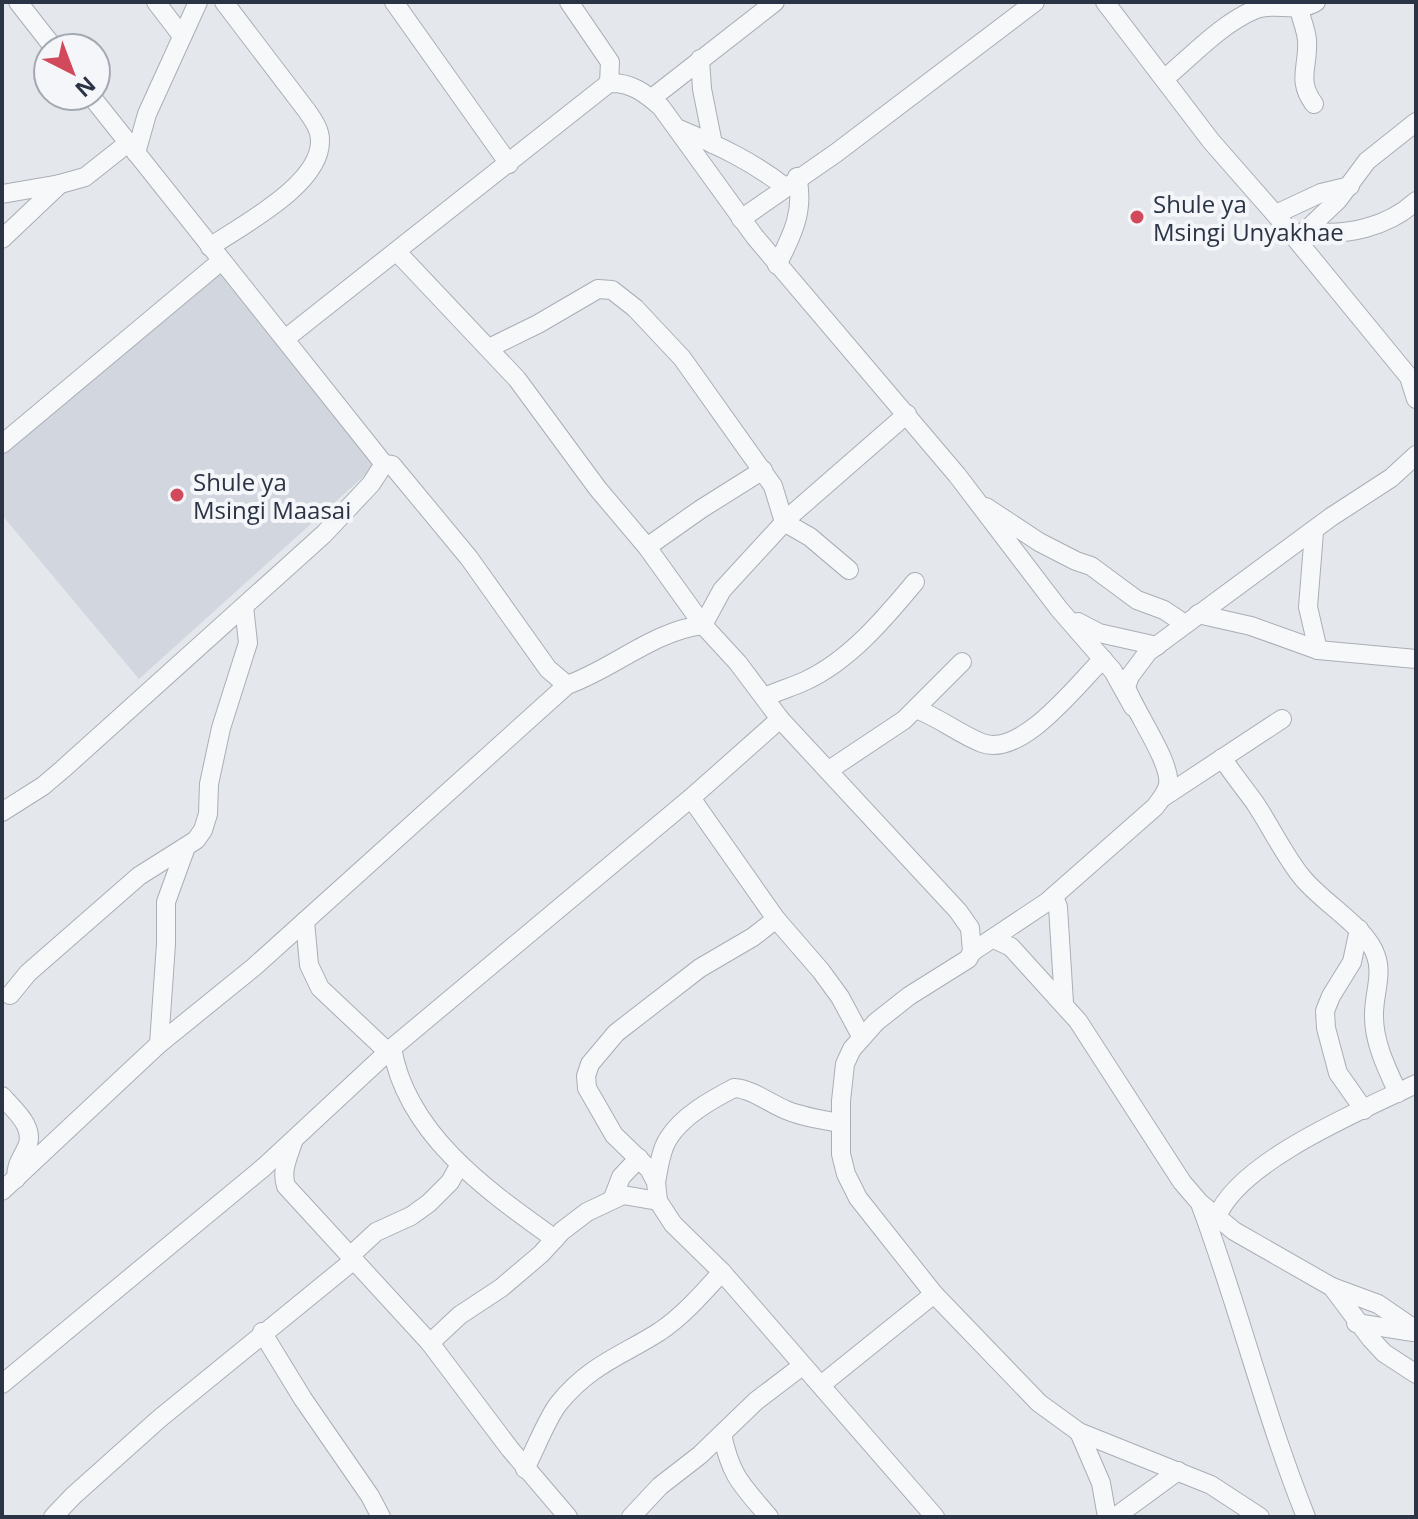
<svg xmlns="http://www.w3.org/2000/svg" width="1418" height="1519" font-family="'Open Sans',sans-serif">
<rect width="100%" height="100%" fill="#e4e7ec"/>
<!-- built -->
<path fill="#d2d6de" d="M221,261L384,458L139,679L2,515V444Z"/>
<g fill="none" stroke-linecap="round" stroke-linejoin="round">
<defs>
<g id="street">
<path d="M18,2L54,48"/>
<path d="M156,2L182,36"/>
<path d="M394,2L509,164"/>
<path d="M569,2L610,62L609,83"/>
<path d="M1105,2L1211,141L1282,222L1409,377L1416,399"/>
<path d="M1299,8C1301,19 1306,29 1307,40C1309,66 1296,80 1314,104"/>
<path d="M700,59L702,89L713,144"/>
<path d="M1164,79C1192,56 1221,24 1254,10C1274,1 1297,14 1316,2"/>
<path d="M91,96L384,464L392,465L469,558L548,669L567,685"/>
<path d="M652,98L775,2"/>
<path d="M679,129C717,145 752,161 785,187"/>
<path d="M136,153L147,114L198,2"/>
<path d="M2,194L60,184L85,177L128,143"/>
<path d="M1276,214L1321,193L1350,186"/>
<path d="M741,219L836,153L1035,2"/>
<path d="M1308,231C1345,237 1388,227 1416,201"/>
<path d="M2,239L60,184"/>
<path d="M1297,239L1338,200L1367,161L1416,122"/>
<path d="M210,247C242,225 322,184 320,140C320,129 313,120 307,111L224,2"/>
<path d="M397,252L517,379L598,489L647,547L703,625L738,663L780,719L958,911L970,928L972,952L968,959L909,996L876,1022L852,1049L845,1064L841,1101V1154L846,1174L858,1198L934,1294L1039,1403L1079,1432L1211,1485L1260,1517"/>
<path d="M777,265C792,236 805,210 797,177"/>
<path d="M285,339L609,83C631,82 645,93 661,107L755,237L957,475L1059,609L1113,671L1133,707"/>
<path d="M489,348L538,324L598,289L612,290L635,308L682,358L773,486L784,522L810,537L849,570"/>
<path d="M2,444L221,261"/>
<path d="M986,507L1039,542L1076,561L1091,566L1137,600L1164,610L1185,624"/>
<path d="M1314,532L1308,607L1318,650"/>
<path d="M647,547L701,509L763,470"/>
<path d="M1198,614L1251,626L1318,650L1416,659"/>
<path d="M1078,622L1099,633L1157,646"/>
<path d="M703,625L722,590L790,516L907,414"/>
<path d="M765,697C778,691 792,687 805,681C849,661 885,618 915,582"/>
<path d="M916,709C940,718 959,734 982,743C1022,758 1077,684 1103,659"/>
<path d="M1222,758C1233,774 1244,788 1255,803C1271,827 1283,853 1301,876C1322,903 1367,927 1376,956C1383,975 1373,997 1374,1017C1374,1043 1387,1069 1398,1093"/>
<path d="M829,770L904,720L962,662"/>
<path d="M691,798L776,919L821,971L840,997L861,1036"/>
<path d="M1162,798L1282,719"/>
<path d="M2,812L43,786L63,769L324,534L371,484L384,464"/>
<path d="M1054,896L1058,907L1064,1003"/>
<path d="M776,919L753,937L700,968L616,1033L590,1064L586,1076L587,1088L614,1135L649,1169L656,1182L658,1201L673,1224L722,1272L935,1517"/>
<path d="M305,921L309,965L320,988L388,1052"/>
<path d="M1359,929L1352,962L1331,996L1325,1011L1326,1028L1338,1073L1364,1110"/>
<path d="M994,939L1011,947L1078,1021L1182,1182L1200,1203L1234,1231L1332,1287L1371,1339L1384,1353L1416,1374"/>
<path d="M972,952L1047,902L1155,807C1160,800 1166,794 1168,785C1172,763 1135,712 1126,687L1130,676L1148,652L1331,517L1391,478L1416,455"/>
<path d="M10,995L28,973L139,876L196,840L203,830L208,814L209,784L221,728L248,643L244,606"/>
<path d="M159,1044L166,944V902L186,847"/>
<path d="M392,1048C407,1135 488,1191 555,1239"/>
<path d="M2,1096C15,1111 37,1128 26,1149C20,1161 16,1165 16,1179"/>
<path d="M293,1142C288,1157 281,1171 286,1186L430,1343L510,1449L568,1517"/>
<path d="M656,1182C659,1168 660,1152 668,1139C682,1116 711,1100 734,1088C752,1089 769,1103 786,1110C803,1117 822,1120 841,1123"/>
<path d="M2,1191L159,1044L254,967L567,685C613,669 653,631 703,625"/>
<path d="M613,1198L621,1177L639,1158"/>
<path d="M1201,1206C1239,1308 1265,1415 1306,1517"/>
<path d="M1217,1217C1239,1161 1362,1110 1416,1084"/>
<path d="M350,1256L376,1232L411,1216L429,1203L450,1182L460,1164"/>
<path d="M1332,1287L1378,1304L1416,1330"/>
<path d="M1356,1323L1413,1332"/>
<path d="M262,1332L303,1399L370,1496L381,1517"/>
<path d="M430,1343L460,1315L501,1288L541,1254L562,1231L587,1212L623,1195L658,1201"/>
<path d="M2,1384L264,1167L392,1048L691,798L780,719"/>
<path d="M821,1385L934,1294"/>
<path d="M1079,1432L1101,1483L1107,1517"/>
<path d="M722,1434C731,1477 742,1485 769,1517"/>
<path d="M525,1469C535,1450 547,1418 559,1403C590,1365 621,1356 659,1332C683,1316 703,1293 722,1272"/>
<path d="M53,1517L73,1496L159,1419L354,1260"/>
<path d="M631,1517L660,1486L700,1455L756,1401L802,1366"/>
<path d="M1115,1517L1178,1471"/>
</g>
</defs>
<!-- street casing -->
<use href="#street" stroke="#a9aeb7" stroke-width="20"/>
<!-- street -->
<use href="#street" stroke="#f7f8fa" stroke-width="18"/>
</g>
<!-- markers -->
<g fill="#d1495b" stroke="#f4f6f9" stroke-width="3">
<circle cx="1137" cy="217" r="8"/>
<circle cx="177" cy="495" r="8"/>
</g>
<g text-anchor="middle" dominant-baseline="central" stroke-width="8" stroke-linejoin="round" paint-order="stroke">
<!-- poi labels -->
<g font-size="24" fill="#2b3445" stroke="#f4f6f9" text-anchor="start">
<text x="1153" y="203">Shule ya<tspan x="1153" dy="28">Msingi Unyakhae</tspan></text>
<text x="193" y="481">Shule ya<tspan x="193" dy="28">Msingi Maasai</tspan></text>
</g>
</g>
<!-- border -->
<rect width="1418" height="1519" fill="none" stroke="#2b3445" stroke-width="8"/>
<!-- north arrow -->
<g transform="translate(72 72) rotate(138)"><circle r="38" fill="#f4f6f9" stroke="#a4a8b1" stroke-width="2"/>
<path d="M0-6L14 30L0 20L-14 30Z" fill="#d1495b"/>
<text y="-12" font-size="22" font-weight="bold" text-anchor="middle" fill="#2b3445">N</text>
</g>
</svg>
